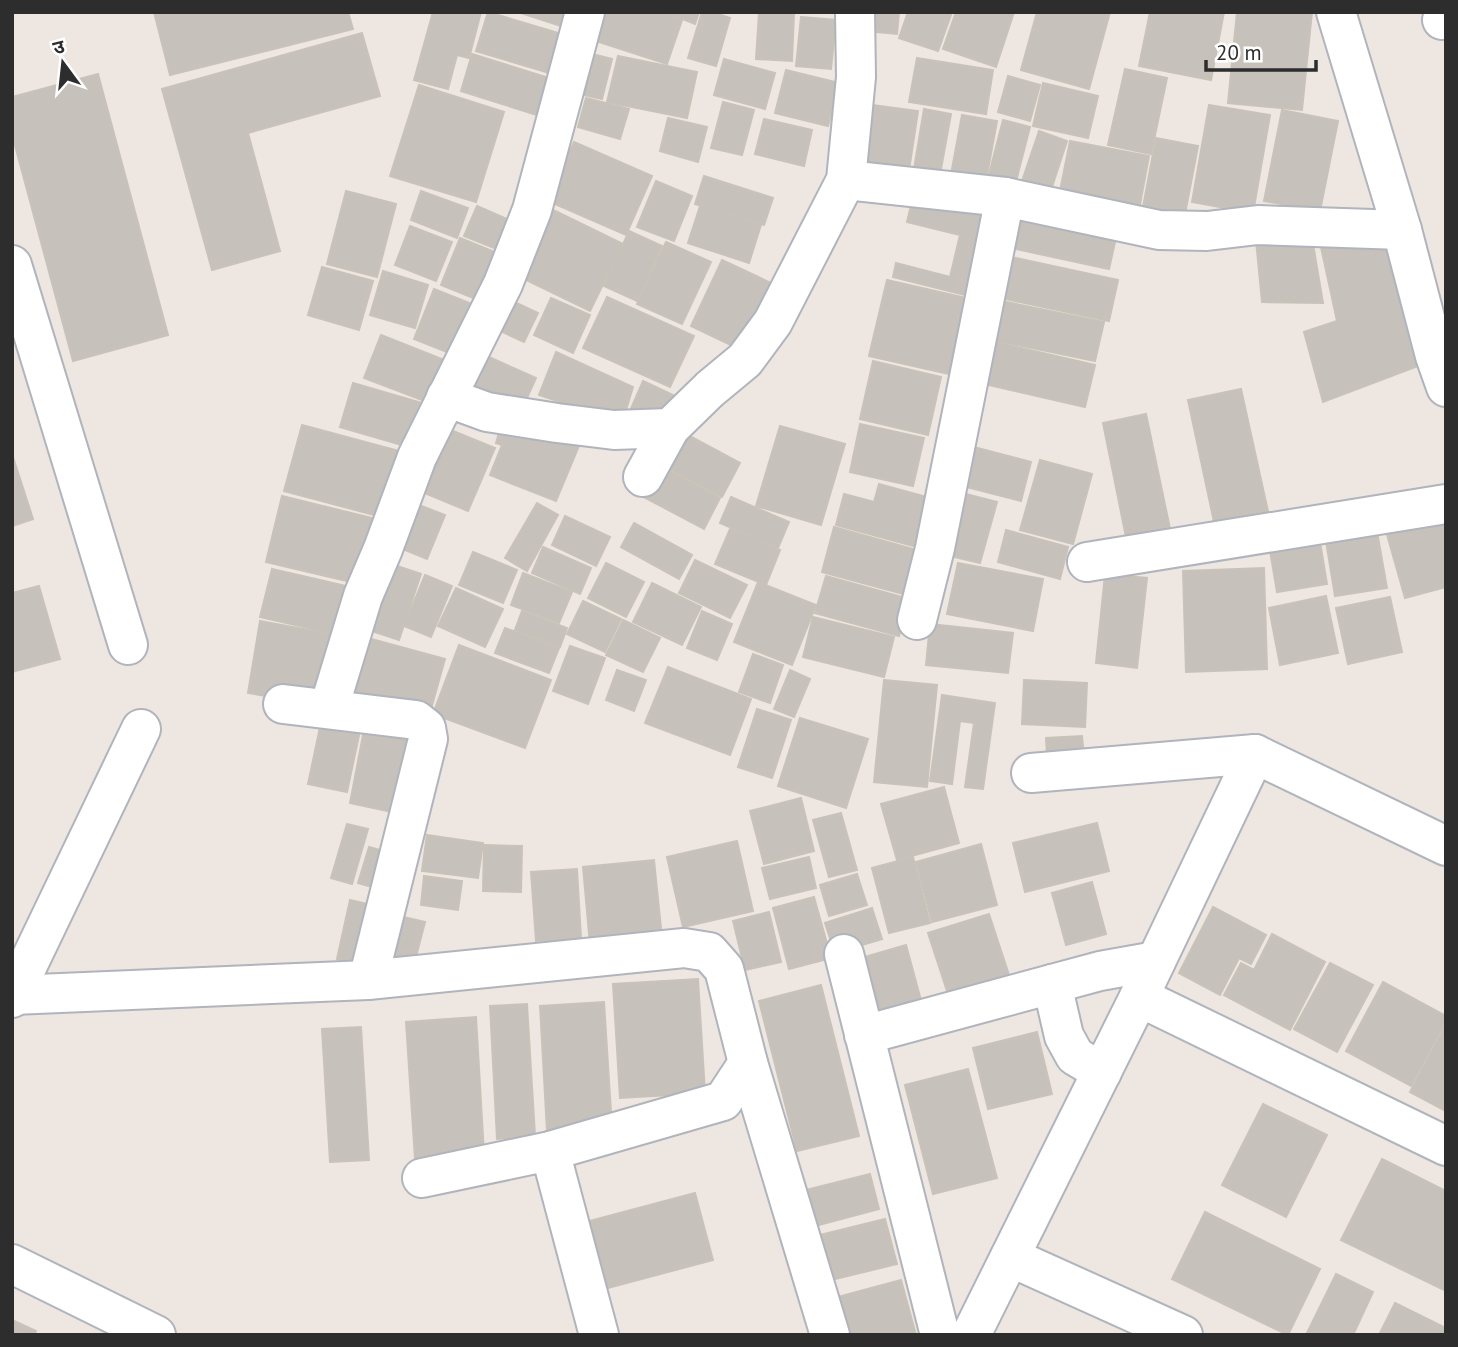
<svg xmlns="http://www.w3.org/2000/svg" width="1458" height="1347" font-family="'PT Sans','Noto Sans Devanagari',sans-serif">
<rect width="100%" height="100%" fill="#eee6e0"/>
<!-- building -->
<g fill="#c7c1bb" stroke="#c9c2b9" stroke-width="2">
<path d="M154,12H348L353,29L170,75Z"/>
<path d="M433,12H481L469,58L457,55L448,89L414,80Z"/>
<path d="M488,12L568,36L556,75L476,51Z"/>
<path d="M518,12H576L570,29Z"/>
<path d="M593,12H659L682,20L667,64L584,37Z"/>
<path d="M665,12H699L695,24Z"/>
<path d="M702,12H712L730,18L716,66L688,58Z"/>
<path d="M759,12H794L792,61L756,59Z"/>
<path d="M869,12H899L897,34L867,31Z"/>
<path d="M908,12H952L938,51L899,38Z"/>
<path d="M956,12H1014L996,67L943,49Z"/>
<path d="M1037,12H1110L1089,89L1021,70Z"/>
<path d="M1150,12H1224L1211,80L1139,66Z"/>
<path d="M1237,12H1312L1302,110L1228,103Z"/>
<path d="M801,17L836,20L831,69L796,66Z"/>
<path d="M362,33L380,96L248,133L280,251L212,270L162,89Z"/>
<path d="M580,51L612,59L602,99L571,92Z"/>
<path d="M472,54L552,79L540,116L461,91Z"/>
<path d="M618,56L697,72L687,118L607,102Z"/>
<path d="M917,58L993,70L986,114L909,102Z"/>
<path d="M724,59L775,73L765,109L714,95Z"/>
<path d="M1125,69L1167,78L1151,154L1108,145Z"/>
<path d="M786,70L839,83L828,126L775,113Z"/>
<path d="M98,74L168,335L73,361L12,134V97Z"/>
<path d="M1008,76L1040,85L1030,121L998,112Z"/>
<path d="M1043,83L1098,96L1088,138L1033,126Z"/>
<path d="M419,85L504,112L476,202L390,176Z"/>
<path d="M586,98L629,109L620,139L578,127Z"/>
<path d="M723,102L754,110L742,155L711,148Z"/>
<path d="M865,104L918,111L908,177L856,170Z"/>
<path d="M1209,105L1270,115L1253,213L1192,202Z"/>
<path d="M924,109L951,114L939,180L913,175Z"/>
<path d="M1282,110L1338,121L1320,211L1264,201Z"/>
<path d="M962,115L997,121L985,186L950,180Z"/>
<path d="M668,118L707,127L698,162L660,151Z"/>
<path d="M764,119L812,130L804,166L755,154Z"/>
<path d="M1003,120L1030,127L1014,189L987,182Z"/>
<path d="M1039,131L1067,141L1049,196L1020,187Z"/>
<path d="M1156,138L1198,146L1185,214L1143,207Z"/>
<path d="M1070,141L1149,156L1138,215L1058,201Z"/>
<path d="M574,142L652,176L626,235L548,201Z"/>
<path d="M704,176L773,198L764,225L695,204Z"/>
<path d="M656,181L692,196L674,241L637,227Z"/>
<path d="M346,191L396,204L377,277L327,264Z"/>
<path d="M421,191L468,208L457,238L411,220Z"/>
<path d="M913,197L993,216L973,297L893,277L896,263L950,277L960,235L907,222Z"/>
<path d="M477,206L516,223L504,252L464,236Z"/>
<path d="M700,206L761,225L749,263L688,243Z"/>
<path d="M549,208L623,244L590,311L516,275Z"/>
<path d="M1020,208L1118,229L1109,269L1011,248Z"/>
<path d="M410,226L452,242L436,281L395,265Z"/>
<path d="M1255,230L1311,232L1323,303L1262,302Z"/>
<path d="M629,231L662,246L637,301L604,286Z"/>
<path d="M460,238L502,255L483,302L441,285Z"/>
<path d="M1319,238L1390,241L1421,365L1323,402L1304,332L1337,321Z"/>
<path d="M666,242L711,262L682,324L637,304Z"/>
<path d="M1011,257L1118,280L1109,321L1001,298Z"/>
<path d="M722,260L771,283L739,349L691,326Z"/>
<path d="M322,267L373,281L359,330L308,315Z"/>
<path d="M383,271L428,285L415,328L370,315Z"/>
<path d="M887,280L966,298L949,374L869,356Z"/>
<path d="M434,289L482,308L462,358L414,339Z"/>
<path d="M607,297L694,336L670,387L583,348Z"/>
<path d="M551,298L590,315L573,353L534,335Z"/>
<path d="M510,300L538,313L524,342L496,329Z"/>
<path d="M997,300L1104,322L1095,361L988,339Z"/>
<path d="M381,335L452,363L435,405L364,378Z"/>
<path d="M987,340L1095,365L1085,407L976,382Z"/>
<path d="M556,352L633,387L622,423L539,395Z"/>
<path d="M482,354L536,378L522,409L468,385Z"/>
<path d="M873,361L941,377L928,435L860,419Z"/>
<path d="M643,381L675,396L662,422L630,411Z"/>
<path d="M353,383L432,406L419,450L340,427Z"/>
<path d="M1241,389L1271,525L1217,536L1188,400Z"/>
<path d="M1146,414L1173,543L1129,552L1103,423Z"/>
<path d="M502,422L581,441L556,501L490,475L502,445L496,443Z"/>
<path d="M436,424L495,448L468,511L410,487Z"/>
<path d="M860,424L924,438L913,486L850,472Z"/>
<path d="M302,425L410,454L393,520L284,491Z"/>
<path d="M780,426L845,444L821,525L756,506Z"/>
<path d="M682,432L740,463L722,497L664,466Z"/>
<path d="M966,445L1031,462L1021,501L955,484Z"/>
<path d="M12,454L33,519L12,526Z"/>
<path d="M1040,460L1092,474L1073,544L1020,530Z"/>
<path d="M656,464L720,498L704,529L640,495Z"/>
<path d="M879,484L930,498L917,547L836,525L844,494L874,502Z"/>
<path d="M954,491L997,502L980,563L938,553Z"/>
<path d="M282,496L384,521L364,585L266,562Z"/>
<path d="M731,497L789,522L778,548L720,523Z"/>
<path d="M406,500L445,515L427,559L388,543Z"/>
<path d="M537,503L558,515L527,571L505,558Z"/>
<path d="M1446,514V587L1405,598L1386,531Z"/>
<path d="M565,516L610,537L596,566L552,545Z"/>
<path d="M634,523L692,555L679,579L621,547Z"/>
<path d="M1376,526L1387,588L1335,596L1325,535Z"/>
<path d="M834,527L920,551L907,595L822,572Z"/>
<path d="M730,529L780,550L766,585L715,564Z"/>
<path d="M1006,530L1068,547L1060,579L998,562Z"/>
<path d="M1318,530L1327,584L1277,592L1268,539Z"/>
<path d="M543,547L591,568L580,594L532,573Z"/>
<path d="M473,552L517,570L503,603L459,585Z"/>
<path d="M379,560L421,574L399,640L357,626Z"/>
<path d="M695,560L747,585L730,618L679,593Z"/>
<path d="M606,563L644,582L626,617L588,598Z"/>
<path d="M958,563L1043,579L1033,631L947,614Z"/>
<path d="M1264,568L1267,669L1186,672L1183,571Z"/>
<path d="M272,569L359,589L348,637L260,617Z"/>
<path d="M523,573L572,592L559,623L511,605Z"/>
<path d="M1105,574L1147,578L1137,668L1096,663Z"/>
<path d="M425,575L452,586L431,637L404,626Z"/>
<path d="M826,576L909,599L899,636L815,613Z"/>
<path d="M758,582L816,605L792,665L734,642Z"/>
<path d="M652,583L701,607L682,645L633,622Z"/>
<path d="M39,586L60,659L12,672V593Z"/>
<path d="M456,588L503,609L485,647L438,626Z"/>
<path d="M1326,596L1338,653L1280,665L1269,608Z"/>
<path d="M1390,597L1402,652L1348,664L1336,608Z"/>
<path d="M583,601L621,619L605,652L567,634Z"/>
<path d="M522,611L567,628L560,647L515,630Z"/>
<path d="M702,611L732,624L717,660L687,648Z"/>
<path d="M813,617L894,637L884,677L803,657Z"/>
<path d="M623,620L660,638L643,672L606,655Z"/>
<path d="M260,621L331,634L319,705L248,693Z"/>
<path d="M930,624L1013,633L1008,673L926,665Z"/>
<path d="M505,628L559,648L549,673L495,653Z"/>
<path d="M353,634L445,659L429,716L337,690Z"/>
<path d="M459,645L551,680L525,748L433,714Z"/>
<path d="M570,646L605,658L588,704L553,691Z"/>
<path d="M753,654L783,665L770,703L739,692Z"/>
<path d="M668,667L751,699L730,755L645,723Z"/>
<path d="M617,670L646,680L634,711L606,700Z"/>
<path d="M790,670L810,679L794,717L774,709Z"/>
<path d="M884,680L937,685L927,787L874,782Z"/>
<path d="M1024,680L1087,683L1085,727L1022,724Z"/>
<path d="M942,695L995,703L983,789L965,787L974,723L960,721L952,784L930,781Z"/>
<path d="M757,709L791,720L772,778L738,767Z"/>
<path d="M323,713L362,721L347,792L308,784Z"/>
<path d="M800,718L868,739L846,808L778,786Z"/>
<path d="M364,730L412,740L397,813L350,803Z"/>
<path d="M1082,736L1085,768L1048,771L1046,738Z"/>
<path d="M944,787L959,843L897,860L881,804Z"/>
<path d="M801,798L814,851L764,864L750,811Z"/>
<path d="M841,813L857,870L829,877L813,820Z"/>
<path d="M1097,823L1109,871L1025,892L1013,843Z"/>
<path d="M347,824L368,829L352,884L331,878Z"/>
<path d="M427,835L483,843L478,878L422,871Z"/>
<path d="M737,841L753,911L683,927L667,857Z"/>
<path d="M981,844L997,905L932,922L916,862Z"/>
<path d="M484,845L522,846L521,892L483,891Z"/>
<path d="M369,847L390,853L379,889L358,883Z"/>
<path d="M809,857L816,888L770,899L762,868Z"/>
<path d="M913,857L930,923L889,933L872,868Z"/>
<path d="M654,860L662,938L590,945L583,867Z"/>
<path d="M577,869L581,938L536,941L531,872Z"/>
<path d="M857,874L867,905L829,916L820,885Z"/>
<path d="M424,876L462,881L458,910L421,905Z"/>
<path d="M1092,882L1106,934L1066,945L1052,893Z"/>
<path d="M814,897L831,958L789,969L773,908Z"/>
<path d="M350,900L376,906L363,965L337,959Z"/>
<path d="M1213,907L1266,935L1251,964L1239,958L1220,995L1179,973Z"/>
<path d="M872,908L882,939L835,953L825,923Z"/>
<path d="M769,912L781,962L745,970L733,921Z"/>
<path d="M989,914L1010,978L949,997L928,933Z"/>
<path d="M395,915L425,922L412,972L383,964Z"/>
<path d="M1272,934L1325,962L1290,1030L1224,995L1241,963L1254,970Z"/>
<path d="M906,945L922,1004L875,1017L858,959Z"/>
<path d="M1330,963L1373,985L1337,1052L1294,1029Z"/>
<path d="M698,979L705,1093L620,1098L613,984Z"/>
<path d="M1383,982L1446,1016V1020L1411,1086L1346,1051Z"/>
<path d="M821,985L859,1136L797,1151L759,1001Z"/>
<path d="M604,1002L612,1128L547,1131L540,1006Z"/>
<path d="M527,1004L535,1136L497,1139L490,1006Z"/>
<path d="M476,1017L484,1154L415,1159L406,1022Z"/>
<path d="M1446,1024V1111L1410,1092Z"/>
<path d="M361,1027L369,1160L330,1162L322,1029Z"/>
<path d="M1037,1032L1052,1094L988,1109L973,1048Z"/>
<path d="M968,1069L997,1178L933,1194L905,1085Z"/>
<path d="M1263,1104L1327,1135L1286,1217L1222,1185Z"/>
<path d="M1382,1159L1446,1191V1291L1341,1240Z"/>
<path d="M870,1174L879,1209L815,1226L806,1190Z"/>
<path d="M695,1193L713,1260L604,1289L586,1222Z"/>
<path d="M1205,1212L1320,1269L1288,1335L1172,1279Z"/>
<path d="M885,1219L897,1264L831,1280L820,1235Z"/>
<path d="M1336,1274L1373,1292L1353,1335H1306Z"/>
<path d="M901,1280L916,1335H849L838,1297Z"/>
<path d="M1395,1303L1446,1328V1335H1379Z"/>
<path d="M12,1320L36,1331L34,1335H12Z"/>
</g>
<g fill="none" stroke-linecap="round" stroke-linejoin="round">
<defs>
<g id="minor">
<path d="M1336,12L1402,230L1435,356L1446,387"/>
<path d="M1442,20L1446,19"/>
<path d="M846,180L1005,197L1159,230L1207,231L1258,225L1402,230"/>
<path d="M12,265L128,645"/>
<path d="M446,397L487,412L557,423L614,430L670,428"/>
<path d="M643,477L670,428L710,389L745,360L773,322L846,180L856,77L855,12"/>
<path d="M1087,562L1446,504"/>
<path d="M917,620L935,548L1005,197"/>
<path d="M283,704L416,720L426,728L428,739L368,980"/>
<path d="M329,708L363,596L383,549L417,457L503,284L532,210L585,12"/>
<path d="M1031,773L1255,754L1446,846"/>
<path d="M844,954L940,1335"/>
<path d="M1052,984L1064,1036L1075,1056L1102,1072"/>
<path d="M13,995L368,980L684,948L709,952L724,969L748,1063L830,1335"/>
<path d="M1139,997L1446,1146"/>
<path d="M12,998L141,729"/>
<path d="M864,1035L1100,971L1156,961"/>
<path d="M550,1151L599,1335"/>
<path d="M422,1178L550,1151L723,1101L748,1063"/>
<path d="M1010,1257L1183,1335"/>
<path d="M12,1264L156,1335"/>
<path d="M971,1335L1139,997L1255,754"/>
</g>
</defs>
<!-- minor casing -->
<use href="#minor" stroke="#b0b4bc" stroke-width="42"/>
<!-- minor -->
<use href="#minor" stroke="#fff" stroke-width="38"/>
</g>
<!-- border -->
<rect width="1458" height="1347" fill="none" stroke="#2d2d2d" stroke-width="28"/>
<!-- north arrow -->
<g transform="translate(63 63) rotate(345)" stroke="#ffffff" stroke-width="5" paint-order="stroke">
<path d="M0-5L12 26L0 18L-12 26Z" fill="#2d2d2d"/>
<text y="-10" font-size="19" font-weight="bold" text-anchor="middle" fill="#2d2d2d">उ</text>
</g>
<!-- scale -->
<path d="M1206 60v10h110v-10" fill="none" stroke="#2d2d2d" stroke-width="3.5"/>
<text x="1216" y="60" font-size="21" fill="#2d2d2d" stroke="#ffffff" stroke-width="5" paint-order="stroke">20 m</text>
</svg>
